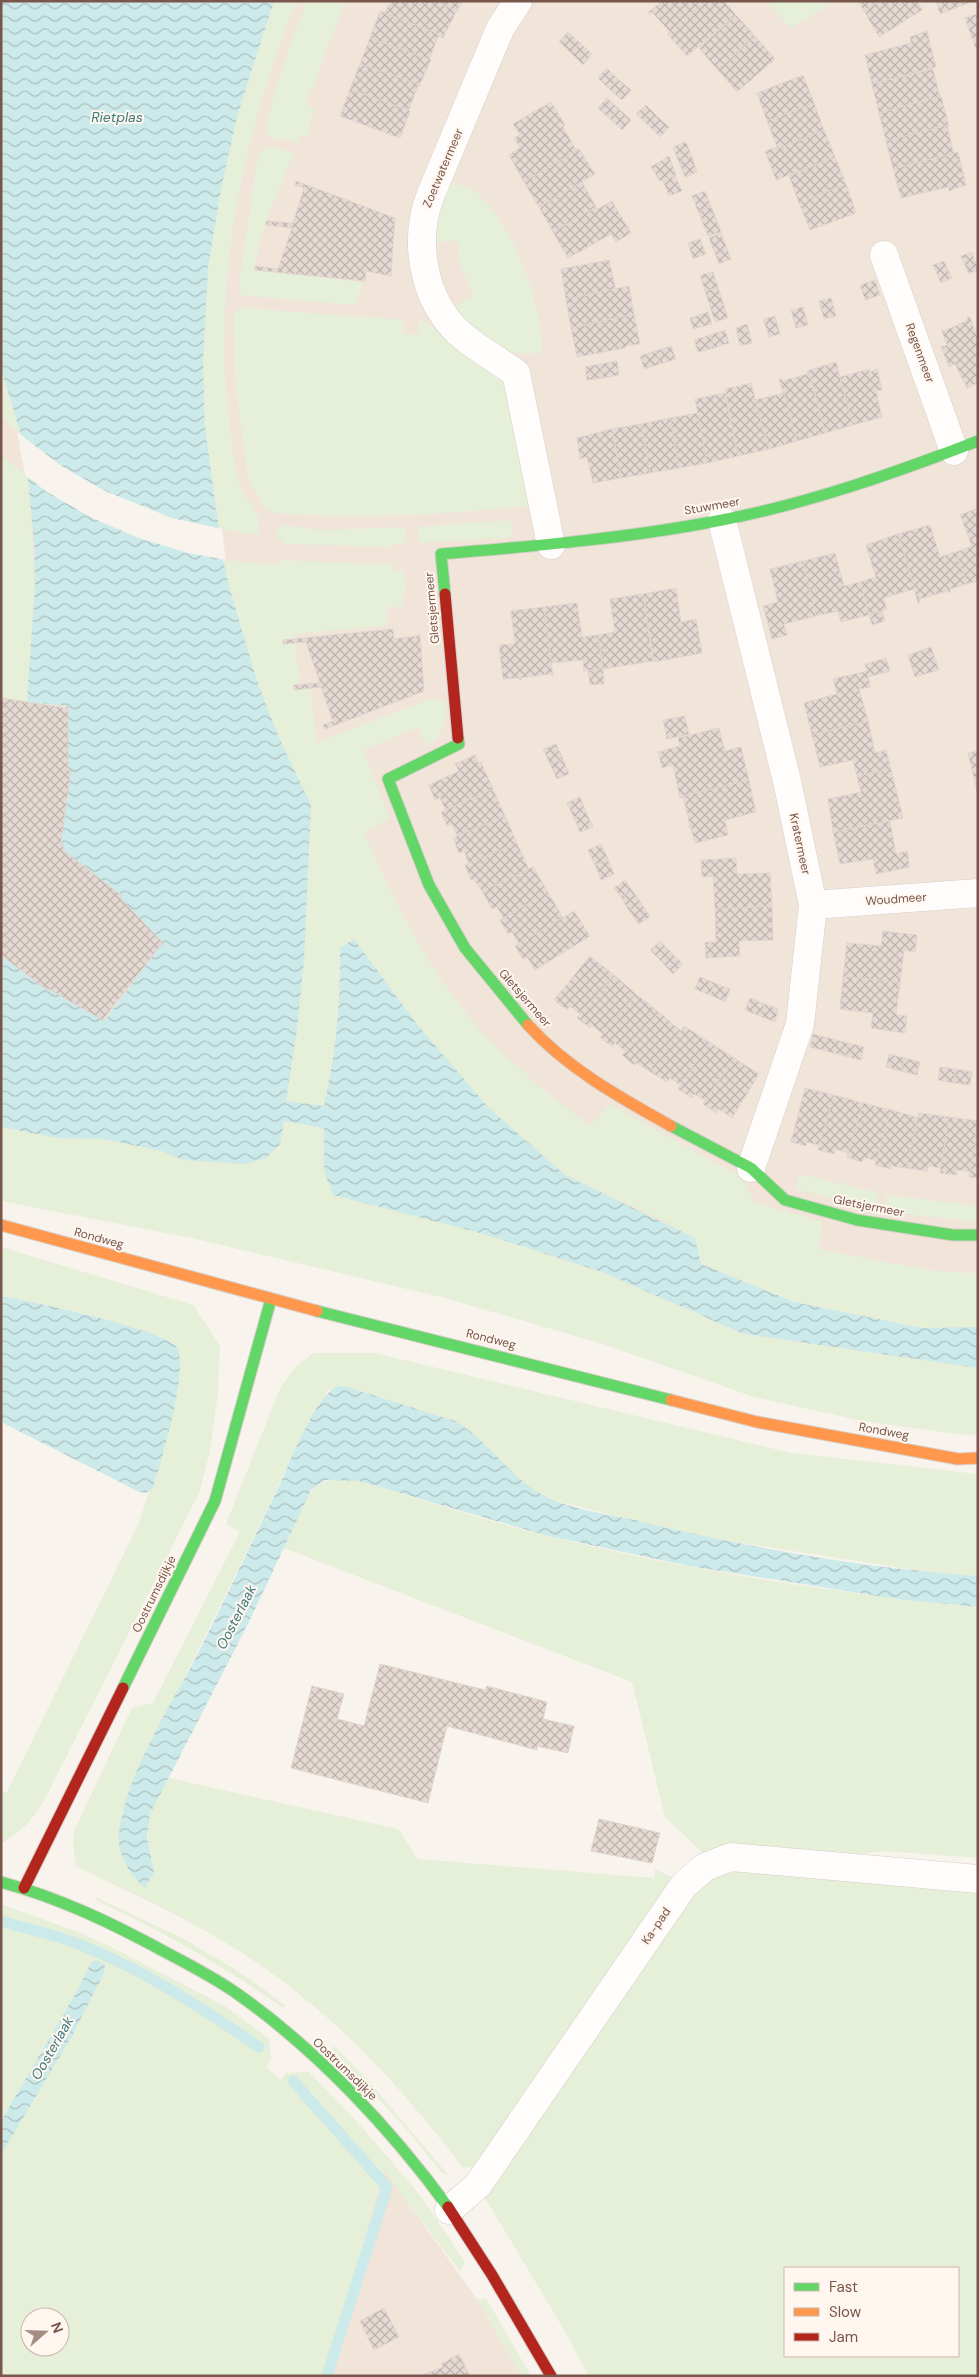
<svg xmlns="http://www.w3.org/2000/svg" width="979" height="2377" font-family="'DM Sans',sans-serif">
<defs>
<pattern id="water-waves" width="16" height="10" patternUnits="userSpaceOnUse" patternTransform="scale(1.25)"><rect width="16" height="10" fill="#cdeaea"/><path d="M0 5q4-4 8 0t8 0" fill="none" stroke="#abc0c0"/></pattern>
<pattern id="building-cross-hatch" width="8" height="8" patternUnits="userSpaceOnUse" patternTransform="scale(1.25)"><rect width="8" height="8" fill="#e5dad3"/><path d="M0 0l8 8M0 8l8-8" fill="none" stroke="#beb4ad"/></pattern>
</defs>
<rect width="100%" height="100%" fill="#f8f3ed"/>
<!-- residential -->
<g fill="#f1e5da">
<path d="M1,1H978V1401L1,1162Z"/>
<path d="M384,2169L477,2299L522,2376H326Z"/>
</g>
<!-- green -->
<g fill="#e6efd7" fill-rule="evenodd">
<path d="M274,1H297C249,114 214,272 227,394C230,424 232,455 239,484C243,497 254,505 258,517C260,522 258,529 258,535L219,529C215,495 209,461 205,428C194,314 216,182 250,73C257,49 263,24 274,1Z"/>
<path d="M307,1H346L306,104L315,109L307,136L301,134L298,142L271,138L265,129C276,86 290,43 307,1Z"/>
<path d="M766,1H824L827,6L790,28Z"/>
<path d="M268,146L294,152L264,226L254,267L256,271L271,270L363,283L360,296L354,305L241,295L238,290L258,156L262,149Z"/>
<path d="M448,181C460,185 474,189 482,198C510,226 528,273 537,310C541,324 541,339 542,352C501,361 478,334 453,307L473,296L459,260L458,241L433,242L432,226Z"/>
<path d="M244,308L404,320L403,333L417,335L419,321C438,326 450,346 466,356C479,365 494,371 504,384L528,506C442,515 359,519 273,513L265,508L248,479L235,379L233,316L235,311Z"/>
<path d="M1,368L21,435L1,417Z"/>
<path d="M1,455L28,477L35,586L27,702L1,698Z"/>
<path d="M511,520L512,531L510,536L505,538L419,543L418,527Z"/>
<path d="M280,525L322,530L406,527L407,543L394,544L393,547L283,544V539L276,538Z"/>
<path d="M223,560L279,565L281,560L369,564L393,563L394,570H404L407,593L402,595L404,606L387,608L388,625L294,634L300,684L311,685L316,743L427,700H445C446,719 446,736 427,745L418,727L364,750L389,819L364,832C399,913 440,994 505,1055C532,1081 561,1104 590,1126L610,1104L739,1176L756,1203L820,1221L823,1223L818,1249L934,1271L978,1273V1327L922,1328L794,1302L701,1264L669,1223L565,1175L488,1107L416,1023L354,939L340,948C341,1002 336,1054 324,1106L286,1101L297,1029L304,960L311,805L279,738L258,684L242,635Z"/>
<path d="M284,1121L324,1128V1171L484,1234L602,1272L744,1334L978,1368V1435L956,1434L863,1421L757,1398L600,1343L441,1297L192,1238L1,1201V1127L57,1138L102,1139L162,1151L183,1160L245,1164L266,1158L280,1144Z"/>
<path d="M804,1175L878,1193L875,1208L795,1189L799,1176Z"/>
<path d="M886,1195L978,1206V1222L915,1215L884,1210Z"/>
<path d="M1,1247L193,1305L220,1346L218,1392L210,1451L199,1493L44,1801C33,1819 22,1831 4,1842H1V1792H7L139,1523L149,1492L174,1343C119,1320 59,1307 1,1296Z"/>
<path d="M314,1353H375L791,1453L978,1474V1576L941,1574L702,1537L552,1500L528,1488L511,1472L483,1442L455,1421L344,1386L329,1389L302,1435L248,1549L136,1775L121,1815L125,1862L136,1879L145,1887C162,1869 144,1847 148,1824C150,1808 161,1793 169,1778L398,1829L418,1859L654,1878L655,1869L675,1879L480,2166L463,2168C403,2089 337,2016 254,1961C199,1923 136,1896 76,1866L73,1845L74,1831L132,1708L153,1703L240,1532L226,1524L281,1386L296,1366Z"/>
<path d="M337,1479L359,1481C421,1499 482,1520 544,1535C685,1570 834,1593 978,1607V1858L884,1851L838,1857L704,1854L665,1817L632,1682L284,1548C296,1522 305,1481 337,1479Z"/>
<path d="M731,1870L978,1889V2376H588L566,2333L484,2196L702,1883ZM785,2268H958V2356H785Z"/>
<path d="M93,1896L184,1939L241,1973L285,2005L283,2008C222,1964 165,1934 98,1901Z"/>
<path d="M1,1904L83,1934L111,1947L223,2005L269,2039L271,2059L266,2067L281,2080L286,2073L309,2072L360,2125L420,2195L465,2262L460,2272L384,2170L326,2376H1V2155L72,2036L104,1973L105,1964L101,1961L91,1963L77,1991L1,2121ZM30,2317H60V2347H30Z"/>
<path d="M334,2046L366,2078L448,2175L442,2173L404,2126L332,2049Z"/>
<path d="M486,2298L531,2376H522L477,2299Z"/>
</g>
<!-- water -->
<g fill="url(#water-waves)">
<path d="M1,1H274L238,113L221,189L208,268L203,363L205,427L223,560L230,590L258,684L279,738L311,805L304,960L297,1029L286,1101L324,1106C336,1053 341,1002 340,948L354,939L416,1023L488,1107L565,1175L695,1238L701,1264L794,1302L922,1328L978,1327V1368L744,1334L602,1272L484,1234L333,1195L324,1171V1128L284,1121L280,1144L266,1158L245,1164L183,1160L162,1151L102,1139L57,1138L1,1127V955L47,990L50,989L104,1021L161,945L164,944L120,898L121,895L65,852L61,841L71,772L68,770V706L27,702L35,586L34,543L28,477L21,435L1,368Z"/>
<path d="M1,1296C25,1300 173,1331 178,1349C187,1377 162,1458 153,1488L146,1493L139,1492L1,1422Z"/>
<path d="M338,1386H344L455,1421C492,1442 511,1482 551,1499C575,1510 612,1515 639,1521C748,1548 865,1568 978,1576V1607L897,1599L689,1566L544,1535L359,1481L326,1480L311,1490L249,1622L150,1814L147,1837L154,1872L145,1888C130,1875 117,1855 119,1835C122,1783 170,1706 195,1659C226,1598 255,1536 284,1475C293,1454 318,1393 338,1386Z"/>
<path d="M96,1960L105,1964L104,1973L72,2036L1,2155V2121L77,1991L91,1963Z"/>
</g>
<!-- pier -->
<path fill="#f8f3ed" d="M17,432L63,467L105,491L172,518L222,529L226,560L188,553L139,538L92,518L47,492L25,475Z"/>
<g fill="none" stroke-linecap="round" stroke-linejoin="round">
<!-- stream -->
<g stroke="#cdeaea" stroke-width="11">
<path d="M1,1921C27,1929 53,1934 78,1944C143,1969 202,2008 259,2047"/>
<path d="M293,2081L387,2187L327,2376"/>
</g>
</g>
<!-- building -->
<g fill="url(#building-cross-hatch)" stroke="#e1d5cf">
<path d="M391,1H437L458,11L456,12L443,38L384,14Z"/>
<path d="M437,1H462L457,12Z"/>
<path d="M663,1H707L671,33L652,12L650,14L648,12Z"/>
<path d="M707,1H724L736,15L687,56L667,34Z"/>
<path d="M858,1H880L864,11Z"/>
<path d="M880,1H917L922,10L879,37L864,11Z"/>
<path d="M936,1H971V2L940,14Z"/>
<path d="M380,11L439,34L429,60L370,38Z"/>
<path d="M977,14L978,15V55L965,18Z"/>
<path d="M736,15L755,36L718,70L699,48Z"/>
<path d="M927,31L936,67L872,84L865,55L911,43L910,37Z"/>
<path d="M568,32L580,43L571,53L559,42Z"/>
<path d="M755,36L775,59L737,92L718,70Z"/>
<path d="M370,38L431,60L419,86L360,64Z"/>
<path d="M580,43L592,54L583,65L571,53Z"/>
<path d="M360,64L421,85L418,86L408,111L350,89Z"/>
<path d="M607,68L618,79L609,89L598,78Z"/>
<path d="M933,69L940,97L879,113L872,84Z"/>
<path d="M803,75L814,103L767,121L757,93Z"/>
<path d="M618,79L631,90L622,100L609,89Z"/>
<path d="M350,89L410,111L400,138L340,116Z"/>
<path d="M941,96L949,126L886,141L879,113Z"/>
<path d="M607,98L619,109L610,119L598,108Z"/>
<path d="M551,102L565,125L563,127L576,150L579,149L524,182L509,155L520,148L514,138L520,135L513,124Z"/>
<path d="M814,103L824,130L778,149L767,121Z"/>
<path d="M646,105L657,116L648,125L636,114Z"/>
<path d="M619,109L631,120L622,130L610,119Z"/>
<path d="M657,116L669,127L660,137L648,125Z"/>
<path d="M947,125L954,154L893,169L886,141Z"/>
<path d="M824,130L835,157L776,180L765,151L777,147L778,149Z"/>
<path d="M686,142L692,157L679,162L673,147Z"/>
<path d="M579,149L595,174L539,207L524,182Z"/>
<path d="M958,152L966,185L949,191L948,187L901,198L893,169Z"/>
<path d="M669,156L676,175L660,181L651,167Z"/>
<path d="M692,157L697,172L685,177L679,162Z"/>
<path d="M835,157L846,184L799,203L789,176Z"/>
<path d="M675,176L682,191L669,196L663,181Z"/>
<path d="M296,181L395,218L391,276L366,271L365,281L255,270V266L278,269L292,228L266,225V221L293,223L304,188L295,185Z"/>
<path d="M582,182L596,207L553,232L539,207Z"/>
<path d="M846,184L856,213L810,230L799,203Z"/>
<path d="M705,191L711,206L698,211L692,196Z"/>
<path d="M612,201L631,233L616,242L611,234L568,258L553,232L596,207L598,209Z"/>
<path d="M711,206L721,232L708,236L698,211Z"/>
<path d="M721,233L731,259L719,264L709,238Z"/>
<path d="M700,239L706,254L693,259L688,243Z"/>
<path d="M972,252L978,270L969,274L961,256Z"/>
<path d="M609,260L616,290L566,299L561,269Z"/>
<path d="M944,261L952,278L941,283L933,265Z"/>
<path d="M713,272L718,287L705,291L700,275Z"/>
<path d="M875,280L880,295L865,300L860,285Z"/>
<path d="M629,286L634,314L571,328L566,299Z"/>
<path d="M718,287L728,318L715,322L705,291Z"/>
<path d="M831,298L836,316L824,319L819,301Z"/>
<path d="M803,307L808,325L796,328L791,310Z"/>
<path d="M708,312L712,324L693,329L690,318Z"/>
<path d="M634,314L640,344L626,346L625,348L577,357L571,328Z"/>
<path d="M775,316L780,334L769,337L763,319Z"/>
<path d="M967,317H970L978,339V383L967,388L955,364L949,367L941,347L947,345L941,329L944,331L968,320Z"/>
<path d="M747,324L752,343L740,346L736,328Z"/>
<path d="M725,330L729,343L714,348L710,335Z"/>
<path d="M710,335L714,348L698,352L694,340Z"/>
<path d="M671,346L676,359L660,364L656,351Z"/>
<path d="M656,351L660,364L644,369L640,356Z"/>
<path d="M617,361L619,375L603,378L600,364Z"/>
<path d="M836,362L853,425L825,433L809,370Z"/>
<path d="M600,364L603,378L587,380L585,367Z"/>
<path d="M869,369L870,372L877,369L882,390L876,391L882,417L853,425L840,377Z"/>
<path d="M809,371L825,433L797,441L779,379H781L782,381L808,374L807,372Z"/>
<path d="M751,383L769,449L738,456L725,389Z"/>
<path d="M725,393L738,456L707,463L695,399Z"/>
<path d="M784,393L797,441L769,449L755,400Z"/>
<path d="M698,413L707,463L679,468L670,418Z"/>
<path d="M670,418L679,468L650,473L641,424Z"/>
<path d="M641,424L650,473L621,478L612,429Z"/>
<path d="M612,429L621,478L593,483L587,457L580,459L577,438Z"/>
<path d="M978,508V581L967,584L956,552L972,546L960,515Z"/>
<path d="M930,525L940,557L956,552L967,584L950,589L951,593L948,591L919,599L920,602L918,603L898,534Z"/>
<path d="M898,534L915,589L883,598L887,609L869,615L860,582L876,577L866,545Z"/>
<path d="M835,553L844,586L860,582L869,615L841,622L838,611L816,616L803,561Z"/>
<path d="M803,561L816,616L784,624L787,635L772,639L763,606L778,602L770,569Z"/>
<path d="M676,588L681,622L696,619L702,653L654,662L643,594Z"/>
<path d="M643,594L653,661L603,669L598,635L615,632L610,599Z"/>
<path d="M577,603L582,637L598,635L603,669L584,671L583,660L550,663L544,607Z"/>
<path d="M544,607L553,677L550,674L521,678V681L518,678L503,679L499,645L515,644L511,611Z"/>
<path d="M882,611L885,621L872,625L869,615Z"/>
<path d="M393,629L394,639L417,636L420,634L424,691L325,729L323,725L333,721L321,687L294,690V685L320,683L306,642L283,644V640Z"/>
<path d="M931,647L939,670L915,677L908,655Z"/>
<path d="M886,658L890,671L868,677L871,687L859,689L868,721L812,735L804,703L837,694L833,679L867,671L865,664Z"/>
<path d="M603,669L604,684L590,685L588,671Z"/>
<path d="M1,698L65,708L68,706V770L71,771L61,841L65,852L121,895L120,898L164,944L161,945L104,1018V1021L49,989L47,990L1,955Z"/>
<path d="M685,716L689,734L667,739L663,720Z"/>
<path d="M868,721L875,753L886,750L891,769L857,776L853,760L820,767L812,735Z"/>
<path d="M719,728L725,751L741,747L749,780L680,798L673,765L662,768L658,752L680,746L678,738Z"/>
<path d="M556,744L563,759L550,764L543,749Z"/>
<path d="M978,751L977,787L978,795L968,753Z"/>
<path d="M475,755L478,763L481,762L493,789L446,811L440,798L435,800L429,785L459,771L455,764Z"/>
<path d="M563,759L569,774L557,779L550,764Z"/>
<path d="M891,769L903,818L833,832L828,799L861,792L857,776Z"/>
<path d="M749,780L756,812L725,820L728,835L695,843L691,828L687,827L690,826L683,796Z"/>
<path d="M493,789L505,816L458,837L452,824L447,826L441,812Z"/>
<path d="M580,797L586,812L574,818L567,803Z"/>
<path d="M586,812L593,827L580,832L574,818Z"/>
<path d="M505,816L517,843L469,864L464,851L459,853L453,838Z"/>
<path d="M890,821L896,854L907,851L910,867L876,874L873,859L840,864L833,832Z"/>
<path d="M517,843L529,870L482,891L474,879L471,880L465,865Z"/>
<path d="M601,844L608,859L595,865L588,850Z"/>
<path d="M736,858L737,874L770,873L772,906L715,909L713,876L702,877L701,860Z"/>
<path d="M608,859L614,874L601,880L595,865Z"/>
<path d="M533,867L548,892L504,919L497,907L492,909L482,891Z"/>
<path d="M625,880L632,890L621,897L614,888Z"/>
<path d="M632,890L641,903L629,911L621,897Z"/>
<path d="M548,892L563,918L519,944L512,932L508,934L500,920Z"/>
<path d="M641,903L650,917L639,924L629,911Z"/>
<path d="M772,906L773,940L739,941L740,956L706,958L705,942H716L715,909Z"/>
<path d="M574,911L590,936L535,970L527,957L523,959L515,946Z"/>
<path d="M883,931L917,935L915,952L904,950L900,983L843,976L847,943L881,946Z"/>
<path d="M660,941L672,953L662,962L650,950Z"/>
<path d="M672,953L683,964L673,974L662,962Z"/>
<path d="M590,956L614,975L581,1015L570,1006L567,1010L554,1000Z"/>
<path d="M614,975L636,994L603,1034L592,1025L590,1028L577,1018Z"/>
<path d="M843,976L900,983L896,1015L907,1016L905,1033L871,1028L873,1013L840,1009Z"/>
<path d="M700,977L715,983L710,995L695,989Z"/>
<path d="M715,983L730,989L725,1002L710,995Z"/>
<path d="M636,994L659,1012L626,1052L615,1043L612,1047L600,1037Z"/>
<path d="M750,998L765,1004L760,1016L745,1010Z"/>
<path d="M765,1004L778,1009L775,1022L760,1016Z"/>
<path d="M659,1012L681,1031L649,1071L637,1063L634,1065L622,1055Z"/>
<path d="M684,1026L709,1042L682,1086L670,1078L667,1082L649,1071Z"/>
<path d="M813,1034L848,1043L845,1056L810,1047Z"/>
<path d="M709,1042L734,1058L706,1101L694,1094L692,1098L678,1089Z"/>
<path d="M848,1043L864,1047L861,1060L845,1056Z"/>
<path d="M889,1054L905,1058L901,1071L886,1067Z"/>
<path d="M734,1058L759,1074L732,1118L719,1109L717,1113L703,1104Z"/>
<path d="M905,1058L920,1062L917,1075L901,1071Z"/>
<path d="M940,1067L956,1069L954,1083L938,1080Z"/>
<path d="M956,1069L972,1072L970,1085L954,1083Z"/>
<path d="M805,1088L834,1095L821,1146L807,1142L806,1146L791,1142Z"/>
<path d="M834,1095L863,1103L849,1153L835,1149L834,1154L818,1150Z"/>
<path d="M863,1103L891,1110L877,1161L864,1157L862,1162L847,1157Z"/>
<path d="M891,1110L919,1118L906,1168L892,1166L891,1169L875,1165Z"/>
<path d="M919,1113L949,1117L942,1168L928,1166L927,1171L906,1168Z"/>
<path d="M949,1117L978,1121L971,1172L957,1170L956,1175L940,1173Z"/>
<path d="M978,1125V1178L969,1177Z"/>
<path d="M380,1664L485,1690L487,1686L547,1702L543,1719L574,1726L568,1753L537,1746V1750L447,1726L428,1803L291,1768L312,1686L344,1694L337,1719L364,1726Z"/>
<path d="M599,1819L660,1833L652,1863L591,1851Z"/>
<path d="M384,2308L399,2337L374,2350L360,2321Z"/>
<path d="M459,2354L470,2376H420L443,2367L441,2364Z"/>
</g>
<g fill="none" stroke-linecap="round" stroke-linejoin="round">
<defs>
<g id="street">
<path d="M518,1L500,29L431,194C413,239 422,298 459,333C476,348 498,360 516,373L551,545"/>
<path d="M884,255L954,451"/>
<path d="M722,520L787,781L813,905L800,1024L751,1168"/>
<path d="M813,905L978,893"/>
<path d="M449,2210L478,2185L684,1885L705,1867L731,1857L978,1879"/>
</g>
<g id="fast">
<path d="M445,594L441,554C535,546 630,538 722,520C810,503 895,473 978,441"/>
<path d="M458,738L459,744L388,779L429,885L465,948L528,1025"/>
<path d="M671,1126L751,1168L785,1200L857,1220L953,1235H978"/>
<path d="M317,1311L671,1400"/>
<path d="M123,1688L215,1501L271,1299"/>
<path d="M1,1882C60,1898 114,1924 167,1953C192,1966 217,1979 239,1995C318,2051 391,2129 448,2207"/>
</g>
<g id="slow">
<path d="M528,1025C568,1069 619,1097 671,1126"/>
<path d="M1,1225L317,1311"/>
<path d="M671,1400L757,1422L958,1459L978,1458"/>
</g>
<g id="jam">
<path d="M445,594L458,738"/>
<path d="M24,1888L123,1688"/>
<path d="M448,2207L492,2275L551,2376"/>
</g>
</defs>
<!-- street casing -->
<use href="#street" stroke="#d7cec9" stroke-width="29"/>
<!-- fast casing -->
<use href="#fast" stroke="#d8cec8" stroke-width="13"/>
<!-- slow casing -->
<use href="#slow" stroke="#d8cec8" stroke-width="13"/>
<!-- jam casing -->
<use href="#jam" stroke="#d8cec8" stroke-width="13"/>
<!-- street -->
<use href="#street" stroke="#fefdfc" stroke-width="28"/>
<!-- fast -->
<use href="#fast" stroke="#63d668" stroke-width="11"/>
<!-- slow -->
<use href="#slow" stroke="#ff974d" stroke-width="11"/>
<!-- jam -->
<use href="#jam" stroke="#b3261e" stroke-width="11"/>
</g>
<g text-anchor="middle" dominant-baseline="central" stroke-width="4" stroke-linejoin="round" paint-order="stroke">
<!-- street labels -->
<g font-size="12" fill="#78564a" stroke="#fff7ef">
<text transform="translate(443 168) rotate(-67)">Zoetwatermeer</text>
<text transform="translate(920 353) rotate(70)">Regenmeer</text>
<text transform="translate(712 506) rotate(-10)">Stuwmeer</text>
<text transform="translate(432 608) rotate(-95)">Gletsjermeer</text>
<text transform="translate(800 844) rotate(78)">Kratermeer</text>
<text transform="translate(896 899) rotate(-4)">Woudmeer</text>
<text transform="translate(525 998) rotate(49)">Gletsjermeer</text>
<text transform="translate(869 1206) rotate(11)">Gletsjermeer</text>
<text transform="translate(99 1238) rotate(15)">Rondweg</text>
<text transform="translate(491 1339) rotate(14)">Rondweg</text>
<text transform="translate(884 1431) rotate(10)">Rondweg</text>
<text transform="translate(154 1594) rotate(-64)">Oostrumsdijkje</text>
<text transform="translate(656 1926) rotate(-56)">Ka-pad</text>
<text transform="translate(345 2069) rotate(44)">Oostrumsdijkje</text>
</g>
<!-- water labels -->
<g font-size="14" font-style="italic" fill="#3d797e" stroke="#fff7ef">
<text x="117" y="117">Rietplas</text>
<text transform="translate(236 1617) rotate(-63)">Oosterlaak</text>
<text transform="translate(52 2048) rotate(-60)">Oosterlaak</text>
</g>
</g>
<!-- border -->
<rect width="979" height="2377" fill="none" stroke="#78564a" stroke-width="5"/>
<!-- legend -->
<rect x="784" y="2267" width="175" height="90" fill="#fff7ef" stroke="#c9b7ad"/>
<rect x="794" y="2283" width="25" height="8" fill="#63d668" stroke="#c9b7ad"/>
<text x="829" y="2292" font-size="15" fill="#78564a">Fast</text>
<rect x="794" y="2308" width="25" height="8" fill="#ff974d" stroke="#c9b7ad"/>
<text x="829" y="2317" font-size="15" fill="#78564a">Slow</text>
<rect x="794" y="2333" width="25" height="8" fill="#b3261e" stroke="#c9b7ad"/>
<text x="829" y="2342" font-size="15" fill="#78564a">Jam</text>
<!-- north arrow -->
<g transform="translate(45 2332) rotate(70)"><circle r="24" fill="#fff7ef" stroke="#c9b7ad"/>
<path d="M0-4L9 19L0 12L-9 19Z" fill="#a58d83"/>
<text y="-8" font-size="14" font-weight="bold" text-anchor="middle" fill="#78564a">N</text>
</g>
</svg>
